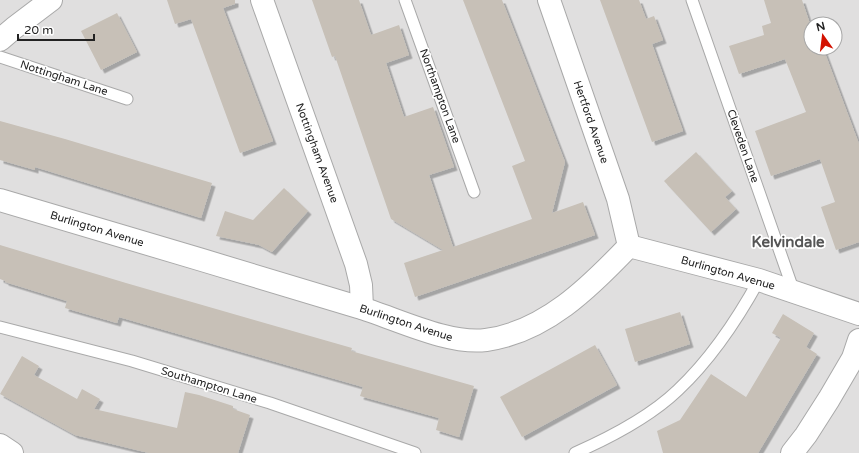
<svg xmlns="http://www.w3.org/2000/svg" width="859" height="453" font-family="'Varela Round',sans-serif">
<defs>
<filter id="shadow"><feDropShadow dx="3.5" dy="3.5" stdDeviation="0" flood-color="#0004"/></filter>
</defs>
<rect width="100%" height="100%" fill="#f2f0e8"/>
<!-- residential -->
<path fill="#e0dfdf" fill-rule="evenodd" d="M0,0H859V453H0ZM811,24H835V48H811Z"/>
<!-- building -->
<g fill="#c7c0b7" filter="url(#shadow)">
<path d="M167,0H235V4L223,8L273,141L240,153L191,19L175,24Z"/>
<path d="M312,0H359L371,35L399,25L409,55L386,63L404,117L433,107L454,167L429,175L453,247L532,219L512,166L525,161L463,0H502L565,162L552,213L583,202L595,235L415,297L404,263L443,250L391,219L335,56L332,57Z"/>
<path d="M600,0H639L646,19L654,16L663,40L652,44L683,131L652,142Z"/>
<path d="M764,0H802L811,27V48H823L859,144V242L836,250L821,207L835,202L820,159L771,176L755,131L806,112L785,59L739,74L729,46L764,35L762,26L771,23Z"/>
<path d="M117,13L137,52L101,70L81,31Z"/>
<path d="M0,121L65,139L212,183L201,218L35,167V170L0,160Z"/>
<path d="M696,152L732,191L725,197L736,209L711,232L664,181Z"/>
<path d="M284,188L308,211L272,252L259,245L216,236L225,211L253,220Z"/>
<path d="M0,245L126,283L352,348L351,351L474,386L459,437L436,430L439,418L360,396L363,387L119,317L117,323L65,308L67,301L5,282V281L0,279Z"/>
<path d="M680,312L690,344L635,362L625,329Z"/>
<path d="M783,314L814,333L806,347L817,354L758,453H663L657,431L680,420L711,374L746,397L781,338L772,333Z"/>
<path d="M595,345L617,385L522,437L500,397Z"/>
<path d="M22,356L39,366L34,375L77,399L82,389L100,399L94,409L177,428L185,392L199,395L233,406V409L250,415L238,453H149L75,435L0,394Z"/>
</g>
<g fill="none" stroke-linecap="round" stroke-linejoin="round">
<defs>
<g id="service">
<path d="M405,0L474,192"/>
<path d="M692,0L794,292"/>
<path d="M0,57L127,99"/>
<path d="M0,327L132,361L270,403L415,453"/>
<path d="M575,453C609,438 651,416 678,390C712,358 737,320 759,280"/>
</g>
<g id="minor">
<path d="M262,0L356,264L361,285L362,308"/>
<path d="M549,0L618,199L629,246"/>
<path d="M0,40L14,28L51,0"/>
<path d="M0,200C119,235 239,271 358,307C395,318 448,345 486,340C545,332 590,287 629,246L759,280L859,314"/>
<path d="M0,445L12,453"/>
<path d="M792,453L806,435L829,399L853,358L859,340"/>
</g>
</defs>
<!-- service casing -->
<use href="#service" stroke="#a9a9a9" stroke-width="13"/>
<!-- minor casing -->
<use href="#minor" stroke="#a9a9a9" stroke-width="24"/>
<!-- service -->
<use href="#service" stroke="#fff" stroke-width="11"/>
<!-- minor -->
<use href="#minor" stroke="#fff" stroke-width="22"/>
</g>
<g text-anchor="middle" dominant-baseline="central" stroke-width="3.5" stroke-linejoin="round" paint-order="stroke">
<!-- street labels -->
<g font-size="11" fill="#222" stroke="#fff">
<text transform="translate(64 78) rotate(18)">Nottingham Lane</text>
<text transform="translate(440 96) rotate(70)">Northampton Lane</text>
<text transform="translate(591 122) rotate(71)">Hertford Avenue</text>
<text transform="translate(743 146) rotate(71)">Cleveden Lane</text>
<text transform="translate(317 153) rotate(70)">Nottingham Avenue</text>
<text transform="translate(97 229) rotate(17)">Burlington Avenue</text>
<text transform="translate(728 273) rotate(16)">Burlington Avenue</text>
<text transform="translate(406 323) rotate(18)">Burlington Avenue</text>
<text transform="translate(209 385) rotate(17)">Southampton Lane</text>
</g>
<!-- district labels -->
<g font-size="15" font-weight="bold" fill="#555" stroke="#fff">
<text x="788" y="242">Kelvindale</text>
</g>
</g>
<!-- north arrow -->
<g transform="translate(823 36) rotate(346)"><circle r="19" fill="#ffffff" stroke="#a7a7a7"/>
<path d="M0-3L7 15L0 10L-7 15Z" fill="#d31100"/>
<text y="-6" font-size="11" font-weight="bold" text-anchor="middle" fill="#222222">N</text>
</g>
<!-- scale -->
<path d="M18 34v6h76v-6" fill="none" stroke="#222222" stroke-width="2"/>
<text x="24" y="34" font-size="12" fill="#222222" stroke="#ffffff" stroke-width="3" paint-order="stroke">20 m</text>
</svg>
